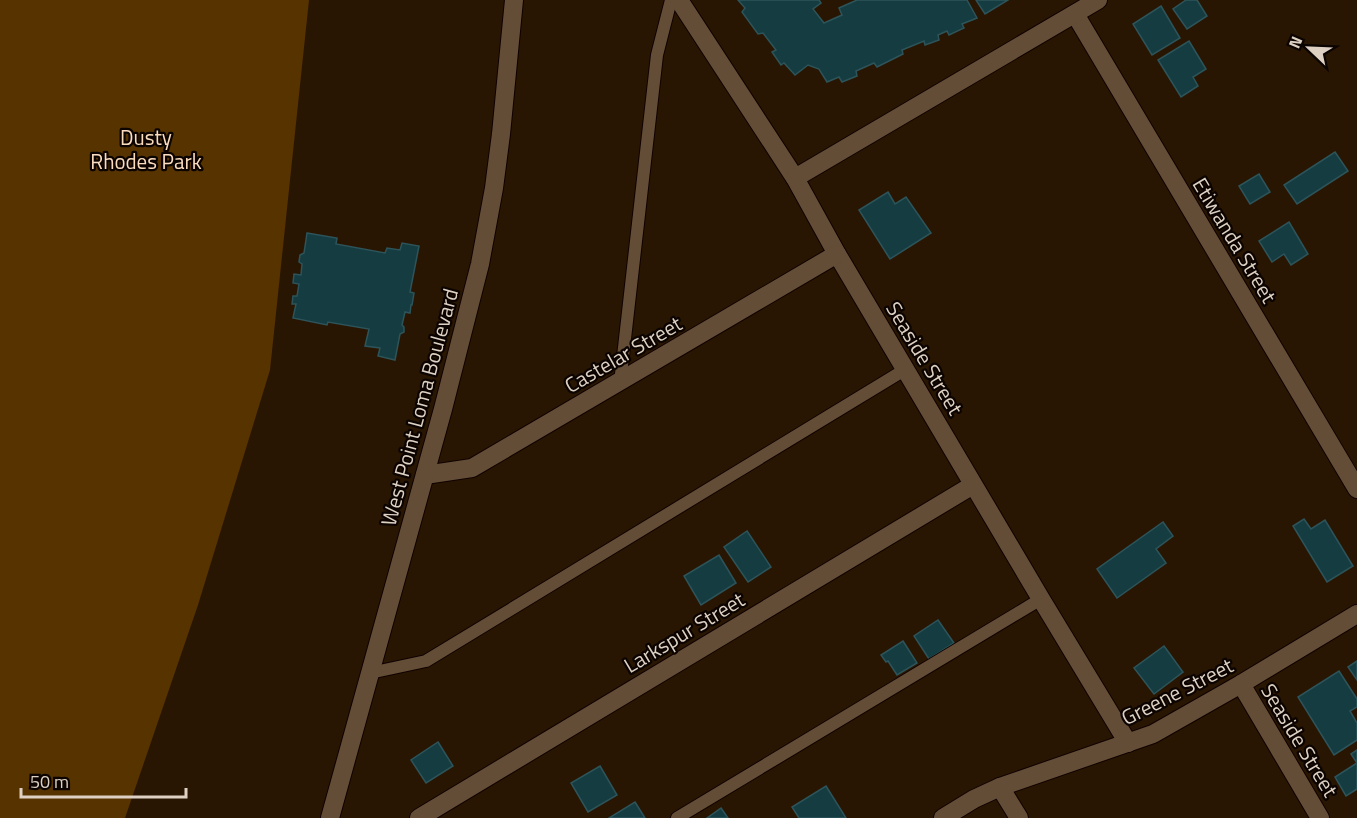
<svg xmlns="http://www.w3.org/2000/svg" width="1357" height="818" font-family="'Titillium Web',sans-serif">
<rect width="100%" height="100%" fill="#291602"/>
<!-- green -->
<path fill="#573300" d="M0,0H309L270,370L198,605L125,818H0Z"/>
<!-- building -->
<g fill="#143c41" stroke="#2d545a" stroke-width="1.5">
<path d="M738,0H819L821,3L813,9L824,23L842,15L839,8L857,0H967L977,18L962,24L964,28L949,35L947,31L938,35L939,40L925,45L924,41L902,50L903,54L877,67L874,63L856,71L857,76L842,82L839,77L827,82L819,69L808,65L795,75L784,63L781,65L772,52L776,50L763,33L758,34L742,12L745,8Z"/>
<path d="M976,0H1008L985,14Z"/>
<path d="M1186,0H1197L1207,16L1187,29L1173,9Z"/>
<path d="M1161,6L1180,38L1152,55L1133,24Z"/>
<path d="M1189,41L1206,69L1193,77L1198,86L1181,97L1158,60Z"/>
<path d="M1335,152L1348,171L1297,204L1284,185Z"/>
<path d="M1259,174L1270,192L1250,204L1239,186Z"/>
<path d="M888,192L895,204L906,197L931,233L890,259L859,210Z"/>
<path d="M1289,222L1308,254L1291,265L1284,254L1272,262L1259,241Z"/>
<path d="M307,233L337,238L336,244L385,253L387,248L400,250L402,243L419,246L410,292L414,293L412,305H411L410,313L405,312L402,325L404,327V332L400,334L395,360L378,356L380,348L365,346L369,329L328,322L327,325L293,318L296,304H292L293,296H297L299,284L293,283L294,274L301,275L302,264L299,262L300,255L304,253Z"/>
<path d="M1304,519L1311,529L1325,520L1353,566L1327,582L1293,526Z"/>
<path d="M1163,522L1173,536L1156,549L1166,563L1117,598L1097,569Z"/>
<path d="M747,531L771,567L748,582L724,547Z"/>
<path d="M719,555L736,583L701,605L684,576Z"/>
<path d="M938,620L954,643L929,659L914,636Z"/>
<path d="M903,641L917,663L897,675L888,661L886,662L881,655Z"/>
<path d="M1164,646L1183,672L1154,694L1134,668Z"/>
<path d="M1357,661V680L1348,667Z"/>
<path d="M1339,671L1357,699V707L1350,711L1357,723V740L1334,755L1298,697Z"/>
<path d="M438,742L453,766L426,783L411,760Z"/>
<path d="M1357,750V789L1346,796L1335,777L1357,763L1351,754Z"/>
<path d="M600,766L617,795L588,812L571,783Z"/>
<path d="M826,786L846,818H799L792,807Z"/>
<path d="M635,802L645,818H609Z"/>
<path d="M721,808L728,818H707Z"/>
</g>
<g fill="none" stroke-linecap="round" stroke-linejoin="round">
<defs>
<g id="service">
<path d="M620,383L657,55L671,0"/>
<path d="M370,673L426,661L906,369"/>
<path d="M677,818L1041,599"/>
</g>
<g id="minor">
<path d="M679,0L795,178L837,254L1041,599L1128,743"/>
<path d="M1075,14L1357,489"/>
<path d="M795,178L1098,0"/>
<path d="M425,475L472,468L837,254"/>
<path d="M1241,684L1320,818"/>
<path d="M1000,787L1019,818"/>
<path d="M419,818L973,485"/>
<path d="M943,818L974,799L1000,787L1153,734L1241,684L1357,614"/>
</g>
<path id="secondary" d="M330,818L443,409L480,264L494,188L501,134L514,0"/>
</defs>
<!-- service casing -->
<use href="#service" stroke="#100200" stroke-width="14"/>
<!-- minor casing -->
<use href="#minor" stroke="#100200" stroke-width="20"/>
<!-- secondary casing -->
<use href="#secondary" stroke="#100200" stroke-width="20"/>
<!-- service -->
<use href="#service" stroke="#634d37" stroke-width="12"/>
<!-- minor -->
<use href="#minor" stroke="#634d37" stroke-width="18"/>
<!-- secondary -->
<use href="#secondary" stroke="#634d37" stroke-width="18"/>
</g>
<g text-anchor="middle" dominant-baseline="central" stroke-width="4.5" stroke-linejoin="round" paint-order="stroke">
<!-- park labels -->
<g font-size="21" fill="#fbdcbe" stroke="#0b0401">
<text x="146" y="137">Dusty<tspan x="146" dy="24">Rhodes Park</tspan></text>
</g>
<!-- street labels -->
<g font-size="21" fill="#ded1c4" stroke="#0b0401">
<text transform="translate(1235 240) rotate(59)">Etiwanda Street</text>
<text transform="translate(623 354) rotate(-30)">Castelar Street</text>
<text transform="translate(925 358) rotate(59)">Seaside Street</text>
<text transform="translate(419 407) rotate(-75)">West Point Loma Boulevard</text>
<text transform="translate(684 632) rotate(-31)">Larkspur Street</text>
<text transform="translate(1177 691) rotate(-27)">Greene Street</text>
<text transform="translate(1300 740) rotate(59)">Seaside Street</text>
</g>
</g>
<!-- north arrow -->
<g transform="translate(1309 48) rotate(293)" stroke="#0b0401" stroke-width="4.5" paint-order="stroke">
<path d="M0-4.5L10 22L0 15L-10 22Z" fill="#ded1c4"/>
<text y="-9" font-size="16" font-weight="bold" text-anchor="middle" fill="#ded1c4">N</text>
</g>
<!-- scale -->
<path d="M21 788v9h165v-9" fill="none" stroke="#ded1c4" stroke-width="3"/>
<text x="30" y="788" font-size="18" fill="#ded1c4" stroke="#0b0401" stroke-width="4.5" paint-order="stroke">50 m</text>
</svg>
